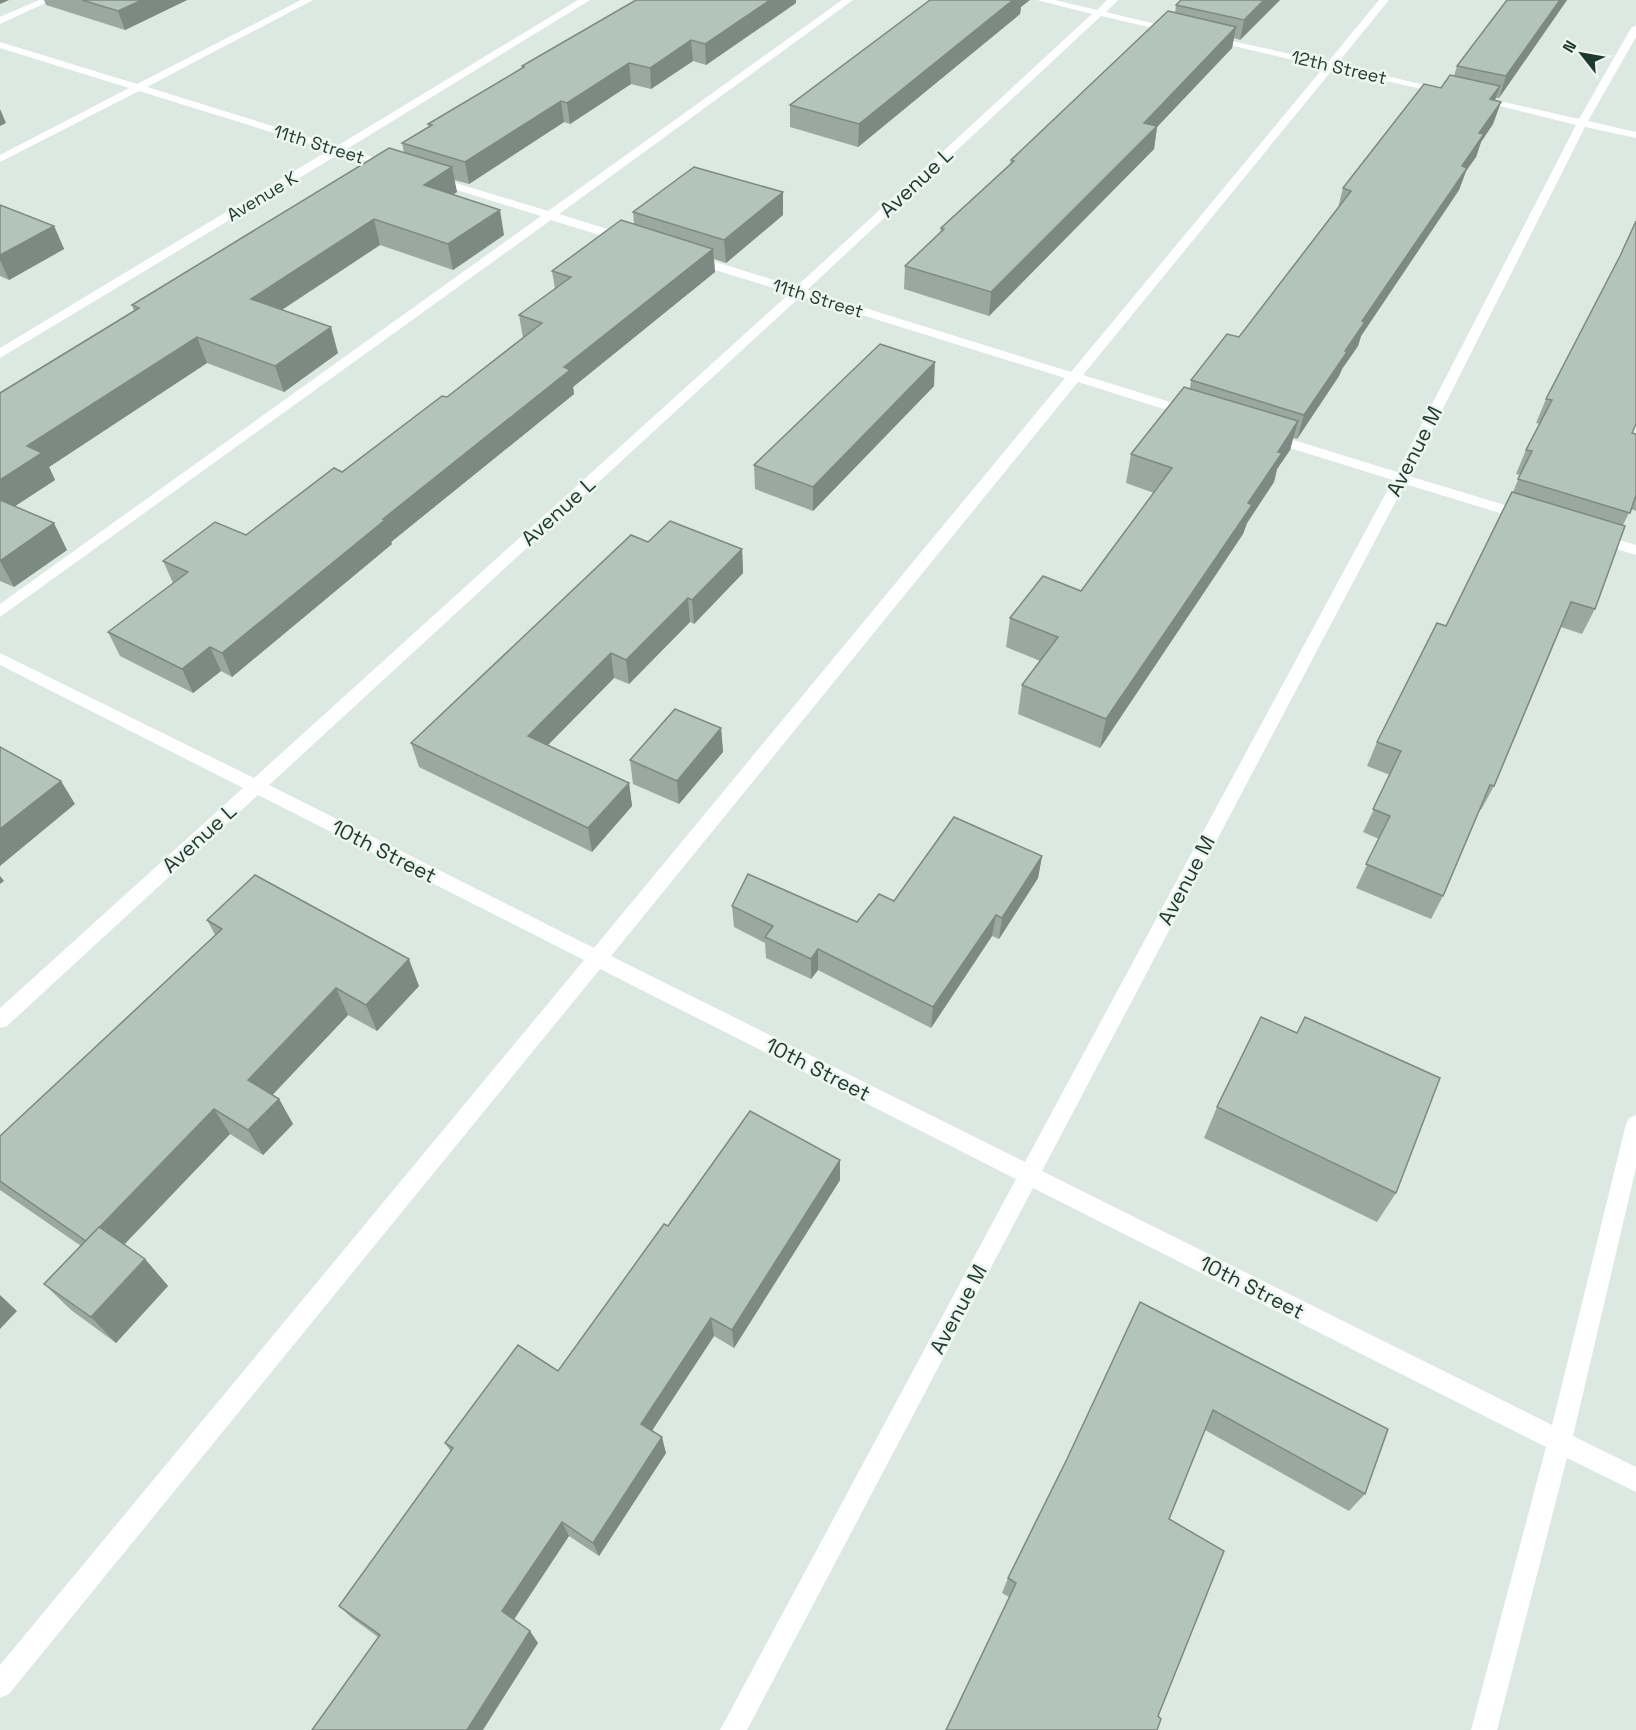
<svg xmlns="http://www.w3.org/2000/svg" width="1636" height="1730" font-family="'Space Grotesk',sans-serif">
<rect width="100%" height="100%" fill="#dce9e2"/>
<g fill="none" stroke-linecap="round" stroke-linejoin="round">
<!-- minor -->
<g fill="#fff" fill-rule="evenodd">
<path d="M39,0H52L0,24V17Z"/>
<path d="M301,0H313L147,87L337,146L578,0H590L347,149L398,165V169L339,154L0,358V348L329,150L139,91L0,162V155L129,88L0,48V42L137,84Z"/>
<path d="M842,0H853L559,214L633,237V243H625L551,220L0,617V604L541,216L428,181V177H436L548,211Z"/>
<path d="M1037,0H1055L1097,10L1107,0H1118L1106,12L1180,30L1175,33L1101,16L807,290L1071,372L1324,67L1208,40V36L1328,62L1379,0H1389L1337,64L1449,91L1444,94L1333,69L1083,375L1196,410V416H1186L1078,382L611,956L1025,1162L1393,480L1264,440L1262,437L1264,434H1274L1397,472L1576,125L1472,99L1477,96L1579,119L1631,28L1636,25V37L1588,121L1636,132V138L1585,127L1409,476L1531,513L1533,516L1526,521L1405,484L1042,1171L1552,1425L1626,1124L1629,1118L1636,1115V1168L1573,1436L1636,1467V1492L1567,1458L1497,1730H1471L1546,1447L1033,1188L747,1730H720L1016,1179L600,969L9,1694L0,1698V1665L584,960L258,795L7,1026L0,1028V1008L243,788L0,665V653L254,778L790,293L689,262V256H697L796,287L1092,14ZM801,296L1065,378L594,948L269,785Z"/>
<path d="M1596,533L1636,545V555L1591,541L1589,538L1591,535Z"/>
</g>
</g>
<!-- wall -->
<g fill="#99a9a1">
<path d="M44,0H187L125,30L46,5Z"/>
<path d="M1181,0H1280L1240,40L1234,38L1232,48L1157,127L1154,149L989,316L904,289L905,266L940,233L941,228L1010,164L1011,160L1175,13L1176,5Z"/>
<path d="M1567,0L1499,98H1496L1495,100L1501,102L1493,124L1481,142L1476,157L1466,171L1459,190L1361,336L1358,346L1342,369L1339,376L1297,439L1293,438L1290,450L1277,469L1274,482L1247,523L1243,534L1100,748L1018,714L1022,685L1040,661L1006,647L1010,618L1081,591L1154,493L1126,483L1131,454L1190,388L1191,380L1239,337L1338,208L1343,188L1441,88L1454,76L1457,66Z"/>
<path d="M796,3L706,65L693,61L651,89L631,84L570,124L564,122L469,184L454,180L457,192L453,194L504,235L453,270L380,245L282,310L338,353L284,392L207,363L49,467L55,480L15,506L67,550L14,587L0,581V393L134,311L132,305L404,153L402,143L429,127L428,124L522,68V66Z"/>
<path d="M1021,7L1020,14L858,147L790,127V105Z"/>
<path d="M783,192V215L726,263L714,259L715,272L573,387L574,394L391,542L392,544L232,677L221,671L193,693L120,656L108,632L173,583L163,561L246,535L342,472L447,397L523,338L519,315L555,289L552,271L634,224L633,212Z"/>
<path d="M0,205L54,226L64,249L9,280L0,276Z"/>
<path d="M1620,256L1632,433L1636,434V511L1631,509L1623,525L1595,609L1582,634L1561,627L1494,786L1481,810L1480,809L1443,896L1431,919L1356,888L1379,839L1363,832L1390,775L1367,766L1377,742L1446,626L1513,492L1520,475L1516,474L1526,450L1540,424L1536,423L1546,399Z"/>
<path d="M934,386L813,511L755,489L754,465Z"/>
<path d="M648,542L742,549L743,573L694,624L690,622L629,684L614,678L548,745L629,783L632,806L592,852L419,767L411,743Z"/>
<path d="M721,728L723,752L679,804L633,784L630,760Z"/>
<path d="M1042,856L1038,878L999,939L992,936L931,1028L818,970L811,979L766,958L765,943L734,927L732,906L857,922L894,901Z"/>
<path d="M207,920L419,986L377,1031L348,1015L272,1095L279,1099L293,1124L263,1155L230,1134L125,1244L145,1259L168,1286L116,1343L71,1310L44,1284L81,1246L0,1190V1136L215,935Z"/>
<path d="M1217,1107L1396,1193L1377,1222L1204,1138Z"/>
<path d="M840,1160V1180L734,1348L714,1336L652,1430L666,1453L599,1556L569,1536L514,1619L538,1643L378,1637L352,1618L339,1606L451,1452L445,1443L558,1371L668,1226Z"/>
<path d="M1140,1302L1365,1494L1349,1511L1205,1430L1169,1519L1157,1730L1009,1597L1002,1593L1008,1578L1067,1459Z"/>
</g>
<!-- shaded-wall -->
<g fill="#7d8983">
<path d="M0,0H9L0,4Z"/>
<path d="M142,0H187L125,30L118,11Z"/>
<path d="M770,0H796V3L706,65L705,44Z"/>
<path d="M1013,0H1030L1021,7L1020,14L858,147L859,124Z"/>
<path d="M1264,0H1280L1240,40L1244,20Z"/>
<path d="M1560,0H1567L1499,98L1506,76Z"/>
<path d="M1236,27L1232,48L1157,127L1154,149L989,316L991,292L1144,123Z"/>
<path d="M691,40L693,61L651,89L650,68Z"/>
<path d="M629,63L631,84L570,124L567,103Z"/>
<path d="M1500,86L1492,108L1490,99Z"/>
<path d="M561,101L564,122L469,184L465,162Z"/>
<path d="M1501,102L1493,124L1481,142L1476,157L1466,171L1459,190L1361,336L1358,346L1342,369L1339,376L1297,439L1304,415L1345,351L1362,321L1462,166L1479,133Z"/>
<path d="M0,109L6,123L0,126Z"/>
<path d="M452,167L457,192L429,210L424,185Z"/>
<path d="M783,192V215L726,263L724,240Z"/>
<path d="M500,210L504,235L453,270L448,244Z"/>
<path d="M374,219L380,245L260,324L251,299Z"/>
<path d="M54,226L64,249L9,280L0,260V255Z"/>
<path d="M713,249L715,272L573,387L574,394L391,542L392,544L232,677L222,653L564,367Z"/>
<path d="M331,327L338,353L284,392L275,366Z"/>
<path d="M197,337L207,363L49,467L55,480L0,516V480L27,446Z"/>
<path d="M935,362L934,386L813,511V487Z"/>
<path d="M1298,421L1290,450L1277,469L1274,482L1247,523L1243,534L1100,748L1106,719L1248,503L1278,452Z"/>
<path d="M54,523L67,550L14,587L0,561Z"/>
<path d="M742,549L743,573L694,624L692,600Z"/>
<path d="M688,598L690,622L629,684L626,660Z"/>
<path d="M210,647L221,671L193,693L182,669Z"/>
<path d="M611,653L614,678L533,760L528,736Z"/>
<path d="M721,728L723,752L679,804L677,781Z"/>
<path d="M61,781L75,804L0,866V829Z"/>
<path d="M629,783L632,806L592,852L588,828Z"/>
<path d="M1042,856L1038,878L999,939L1002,918Z"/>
<path d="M0,876L4,881L0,884Z"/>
<path d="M996,915L992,936L931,1028L933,1007Z"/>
<path d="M818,949V970L811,979V959Z"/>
<path d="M409,959L419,986L377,1031L366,1005Z"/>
<path d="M336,988L348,1015L263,1105L248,1080Z"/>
<path d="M279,1099L293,1124L263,1155L248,1130Z"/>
<path d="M214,1109L230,1134L106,1263L86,1241Z"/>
<path d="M840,1160V1180L734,1348L732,1330Z"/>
<path d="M145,1259L168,1286L116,1343L91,1317Z"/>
<path d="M0,1295L17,1311L0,1329Z"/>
<path d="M711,1318L714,1336L646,1440L641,1424Z"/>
<path d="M662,1437L666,1453L599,1556L593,1543Z"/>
<path d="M562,1522L569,1536L511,1624L502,1611Z"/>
<path d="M530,1631L538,1643L483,1730H467Z"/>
</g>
<!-- building -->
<g fill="#b2c4bb" stroke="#7d8983" stroke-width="1.5">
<path d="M82,0H142L118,11Z"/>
<path d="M636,0H770L705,44L691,40L650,68L629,63L567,103L561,101L465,162L402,143L432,125L428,124L524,67L522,66Z"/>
<path d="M930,0H1013L859,124L790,105Z"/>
<path d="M1181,0H1264L1244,20L1176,5Z"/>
<path d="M1507,0H1560L1506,76L1457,66Z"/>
<path d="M1168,11L1236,27L1144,123L1157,126L991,292L905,266L944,229L941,228L1014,161L1011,160Z"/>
<path d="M1450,75L1500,86L1490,99L1501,102L1479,133L1484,134L1462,166L1467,168L1362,321L1365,322L1345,351L1347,352L1304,415L1191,380L1227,334L1239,337L1351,191L1343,188L1424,84L1441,88Z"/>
<path d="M389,148L452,167L424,185L500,210L448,244L374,219L251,299L331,327L275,366L197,337L27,446L42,453L0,480V393L139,308L132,305Z"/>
<path d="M694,167L783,192L724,240L633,212Z"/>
<path d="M0,205L54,226L0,255Z"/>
<path d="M621,220L713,249L564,367L570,370L383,519L385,520L222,653L210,647L182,669L108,632L188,572L163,561L215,522L246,535L334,468L342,472L442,396L447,397L542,323L519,315L571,277L552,271Z"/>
<path d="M1636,221V424L1632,433L1636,434V495L1630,513L1518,479L1532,451L1526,450L1552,400L1546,399L1620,256Z"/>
<path d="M880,344L935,362L813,487L754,465Z"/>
<path d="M1184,387L1298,421L1278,452L1282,453L1248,503L1252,505L1106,719L1022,685L1058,637L1010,618L1043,576L1081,591L1172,468L1131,454Z"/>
<path d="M1512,492L1625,526L1595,609L1571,602L1494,786L1490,785L1443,896L1366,864L1390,816L1373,809L1401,751L1377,742L1437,623L1446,626Z"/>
<path d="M0,500L54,523L0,561Z"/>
<path d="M670,521L742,549L692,600L688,598L626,660L611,653L528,736L629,783L588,828L411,743L631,535L648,542Z"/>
<path d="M675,709L721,728L677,781L630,760Z"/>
<path d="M0,747L61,781L0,829Z"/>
<path d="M954,817L1042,856L1002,918L996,915L933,1007L818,949L811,959L765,937L773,926L732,906L748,874L857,922L879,894L894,901Z"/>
<path d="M255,875L409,959L366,1005L336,988L248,1080L279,1099L248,1130L214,1109L86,1241L0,1181V1136L222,929L207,920Z"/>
<path d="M1261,1017L1297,1033L1305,1017L1440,1078L1396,1193L1217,1107Z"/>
<path d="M750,1111L840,1160L732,1330L711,1318L641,1424L662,1437L593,1543L562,1522L502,1611L530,1631L467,1730H312L380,1635L339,1606L453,1448L445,1443L518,1345L558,1371L664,1224L668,1226Z"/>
<path d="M99,1227L145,1259L91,1317L44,1284Z"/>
<path d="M1140,1302L1388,1429L1365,1494L1213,1410L1169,1519L1224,1551L1158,1716L1161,1719L1157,1730H946L1016,1583L1008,1578L1067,1459Z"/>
</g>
<g text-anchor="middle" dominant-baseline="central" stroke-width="5" stroke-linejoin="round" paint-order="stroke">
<!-- far-street labels -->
<g font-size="18" fill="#1e392f" stroke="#edf6f0">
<text transform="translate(1339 67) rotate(13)">12th Street</text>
<text transform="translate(319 144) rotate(17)">11th Street</text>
<text transform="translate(262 196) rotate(-31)">Avenue K</text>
<text transform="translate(818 298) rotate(17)">11th Street</text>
</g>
<!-- street labels -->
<g font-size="21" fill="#1e392f" stroke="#edf6f0">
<text transform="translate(916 182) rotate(-43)">Avenue L</text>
<text transform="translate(1414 451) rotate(-63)">Avenue M</text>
<text transform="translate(558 511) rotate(-42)">Avenue L</text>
<text transform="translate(199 838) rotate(-42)">Avenue L</text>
<text transform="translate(384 851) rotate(27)">10th Street</text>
<text transform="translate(1186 880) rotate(-62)">Avenue M</text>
<text transform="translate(818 1069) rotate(27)">10th Street</text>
<text transform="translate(1252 1287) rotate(27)">10th Street</text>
<text transform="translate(958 1309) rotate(-62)">Avenue M</text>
</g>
</g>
<!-- north arrow -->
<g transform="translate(1582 54) rotate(301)" stroke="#edf6f0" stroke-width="4.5" paint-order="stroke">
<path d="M0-4.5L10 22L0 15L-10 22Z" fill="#1e392f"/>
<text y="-9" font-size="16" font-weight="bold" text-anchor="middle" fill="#1e392f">N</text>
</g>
</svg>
